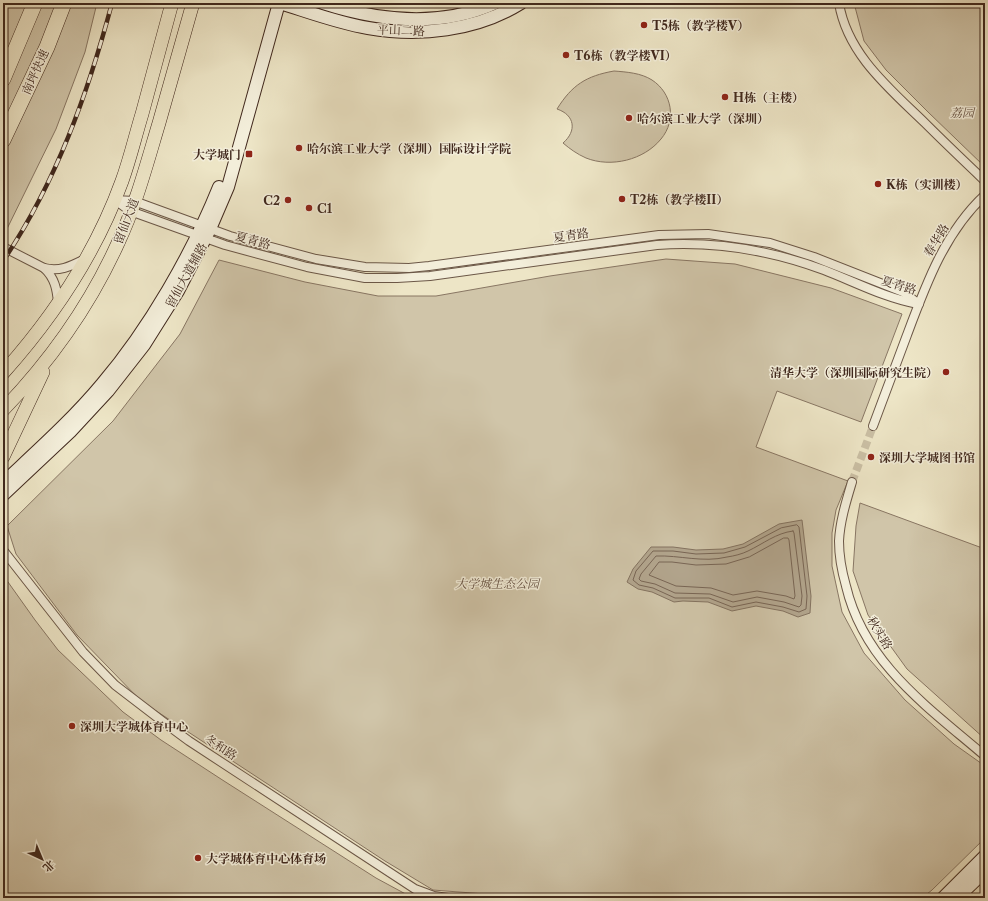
<svg xmlns="http://www.w3.org/2000/svg" width="988" height="901" font-family="'Libre Caslon Text','Noto Serif SC',serif">
<rect width="100%" height="100%" fill="#ede5c6"/>
<filter id="stains"><feTurbulence type="fractalNoise" baseFrequency=".005" numOctaves="4"/><feColorMatrix values="0 0 0 0 .2 0 0 0 0 .09 0 0 0 0 .02 0 0 0 .5 -.17"/></filter>
<radialGradient id="worn" r=".72"><stop offset=".6" stop-color="#630" stop-opacity="0"/><stop offset="1" stop-color="#630" stop-opacity=".3"/></radialGradient>
<!-- green -->
<g fill="#d0c5a9" stroke="#887663">
<path d="M3,3H97L85,52L56,129L3,237Z"/>
<path d="M854,3H985V167L928,112L886,70L864,41Z"/>
<path d="M614,71C627,72 641,73 652,80C672,93 677,120 661,139C644,160 611,168 586,158C577,154 570,149 563,143C577,131 575,115 557,109C572,85 586,76 614,71Z"/>
<path d="M666,259L735,264L831,288L902,314L861,422L777,391L756,447L848,481L836,510L832,533V566L842,612L864,653L905,700L954,744L985,766V838L932,890L922,898H537L433,890L385,861L141,701L77,635L16,554L7,526L113,421L180,334L219,260L305,282L378,296H436L550,276Z"/>
<path d="M860,503L985,549V739L907,669L868,615L853,571L856,526Z"/>
<path d="M3,575L35,620L58,650L123,712L161,740L224,781L376,878L413,898H3Z"/>
</g>
<!-- water -->
<path fill="#b2a58d" stroke="#847360" d="M802,520L811,596L810,613L798,617L783,611L756,606L732,611L708,602L683,601L674,602L652,592L638,589L627,582L633,569L651,547H673L696,550L723,549L743,544L779,524Z"/>
<g fill="none" stroke-linecap="round" stroke-linejoin="round">
<!-- shore -->
<g stroke="#796655" stroke-width="1">
<path d="M797,525L799,527L807,596L806,609L799,612L783,607L756,602L732,607L709,598H675L653,588L639,585L633,580L636,571L653,551H673L696,554L724,553L745,547L781,528Z"/>
<path d="M793,531L794,533L802,596L801,605L799,607L784,602L757,597L733,602L710,594L675,593L655,584L641,581L639,579L641,574L656,556C679,555 703,563 727,557C734,556 742,554 748,551C763,544 776,533 793,531Z"/>
<path d="M784,538H788L789,540L795,596L794,599L786,596L757,591L733,595L711,588L676,586L649,575L659,562H672L696,565L726,564L749,557Z"/>
</g>
<!-- street-tunnel -->
<path stroke="#cabfa4" stroke-width="8" stroke-dasharray="8 4" stroke-linecap="butt" d="M852,482L873,426"/>
<defs>
<g id="street">
<path d="M839,3C847,54 890,89 925,123C945,143 965,162 985,181"/>
<path d="M115,200L134,201L230,236L316,259L365,267L409,268L429,266L659,235L708,234L770,243L814,257L903,292L919,304"/>
<path d="M115,200L130,211L225,245L307,267L365,278H397L430,276L657,245C714,241 770,250 824,270C855,282 885,298 918,304"/>
<path d="M3,247L44,268C60,272 71,266 85,259"/>
<path d="M44,268C55,278 57,290 58,303"/>
<path d="M873,426C884,396 896,365 907,335C926,284 945,232 985,195"/>
<path d="M852,482C846,502 840,521 839,541C839,556 842,572 846,586C864,663 928,707 985,756"/>
<path d="M3,550L83,652L115,685L162,721L189,741L415,889L434,896L448,898"/>
</g>
<g id="secondary">
<path d="M280,3C309,12 338,23 368,28C419,37 476,31 521,3"/>
<path d="M323,3C379,21 440,28 495,3"/>
<path d="M3,483C37,451 72,420 102,384C149,329 192,254 219,187"/>
<path d="M3,495L70,432L108,391L144,345L178,291L210,229L228,187L279,3"/>
<path d="M943,898L985,856"/>
<path d="M957,898L985,871"/>
</g>
<g id="primary">
<path d="M3,373C54,316 96,253 122,181C130,159 135,137 142,114C152,77 162,40 172,3"/>
<path d="M3,410C50,361 90,305 118,243C136,205 147,163 159,123C170,83 182,43 193,3"/>
<path d="M3,457L43,372"/>
</g>
<g id="highway">
<path d="M3,79L35,3"/>
<path d="M3,140L47,47L64,3"/>
</g>
</defs>
<!-- street casing -->
<use href="#street" stroke="#6b5747" stroke-width="10"/>
<!-- secondary casing -->
<use href="#secondary" stroke="#40281d" stroke-width="14"/>
<!-- primary casing -->
<use href="#primary" stroke="#40281d" stroke-width="14"/>
<!-- highway casing -->
<use href="#highway" stroke="#40281d" stroke-width="16"/>
<!-- street -->
<use href="#street" stroke="#f3eeda" stroke-width="8"/>
<!-- secondary -->
<use href="#secondary" stroke="#f3eeda" stroke-width="12"/>
<!-- primary -->
<use href="#primary" stroke="#ede5c6" stroke-width="13"/>
<!-- highway -->
<use href="#highway" stroke="#ede5c6" stroke-width="15"/>
<defs>
<path id="rail" d="M3,261C56,183 88,93 112,3"/>
</defs>
<!-- rail casing -->
<use href="#rail" stroke="#40281d" stroke-width="4.5"/>
<!-- rail -->
<use href="#rail" stroke="#f3eeda" stroke-width="3" stroke-dasharray="9" stroke-linecap="butt"/>
</g>
<!-- markers -->
<g fill="#8f2418" stroke="#f3eeda" stroke-width="1.5">
<circle cx="644" cy="25" r="4"/>
<circle cx="566" cy="55" r="4"/>
<circle cx="725" cy="97" r="4"/>
<circle cx="629" cy="118" r="4"/>
<circle cx="299" cy="148" r="4"/>
<rect x="245" y="150" width="8" height="8" rx="2"/>
<circle cx="878" cy="184" r="4"/>
<circle cx="622" cy="199" r="4"/>
<circle cx="288" cy="200" r="4"/>
<circle cx="309" cy="208" r="4"/>
<circle cx="946" cy="372" r="4"/>
<circle cx="871" cy="457" r="4"/>
<circle cx="72" cy="726" r="4"/>
<circle cx="198" cy="858" r="4"/>
</g>
<g text-anchor="middle" dominant-baseline="central" stroke-width="3" stroke-linejoin="round" paint-order="stroke">
<!-- poi labels -->
<g font-size="12" font-weight="bold" fill="#40281d" stroke="#f3eeda" text-anchor="start">
<text x="652" y="25">T5栋（教学楼V）</text>
<text x="574" y="55">T6栋（教学楼VI）</text>
<text x="733" y="97">H栋（主楼）</text>
<text x="637" y="118">哈尔滨工业大学（深圳）</text>
<text x="307" y="148">哈尔滨工业大学（深圳）国际设计学院</text>
<text x="241" y="154" text-anchor="end">大学城门</text>
<text x="886" y="184">K栋（实训楼）</text>
<text x="630" y="199">T2栋（教学楼II）</text>
<text x="280" y="200" text-anchor="end">C2</text>
<text x="317" y="208">C1</text>
<text x="938" y="372" text-anchor="end">清华大学（深圳国际研究生院）</text>
<text x="879" y="457">深圳大学城图书馆</text>
<text x="80" y="726">深圳大学城体育中心</text>
<text x="206" y="858">大学城体育中心体育场</text>
</g>
<!-- street labels -->
<g font-size="12" fill="#40281d" stroke="#f3eeda">
<text transform="translate(401 30) rotate(2)">平山二路</text>
<text transform="translate(35 72) rotate(-66)">南坪快速</text>
<text transform="translate(126 221) rotate(-69)">留仙大道</text>
<text transform="translate(571 235) rotate(-8)">夏青路</text>
<text transform="translate(253 240) rotate(15)">夏青路</text>
<text transform="translate(936 240) rotate(-59)">春华路</text>
<text transform="translate(186 275) rotate(-61)">留仙大道辅路</text>
<text transform="translate(899 285) rotate(17)">夏青路</text>
<text transform="translate(880 633) rotate(58)">秋实路</text>
<text transform="translate(221 747) rotate(33)">冬和路</text>
</g>
<!-- park labels -->
<g font-size="12" font-style="italic" fill="#644f40" stroke="#f3eeda">
<text x="962" y="112">荔园</text>
<text x="497" y="583">大学城生态公园</text>
</g>
</g>
<!-- margin -->
<rect width="988" height="901" fill="none" stroke="#ede5c6" stroke-width="16"/>
<rect x="4" y="4" width="980" height="893" fill="none" stroke="#40281d" stroke-width="2"/>
<rect x="8" y="8" width="972" height="885" fill="none" stroke="#40281d"/>
<!-- north arrow -->
<g transform="translate(42 859) rotate(136)" stroke="#f3eeda" stroke-width="3" paint-order="stroke">
<path d="M0-3L7 15L0 10L-7 15Z" fill="#40281d"/>
<text y="-6" font-size="11" font-weight="bold" text-anchor="middle" fill="#40281d">北</text>
</g>
<rect width="100%" height="100%" filter="url(#stains)"/>
<rect width="100%" height="100%" fill="url(#worn)"/>
</svg>
